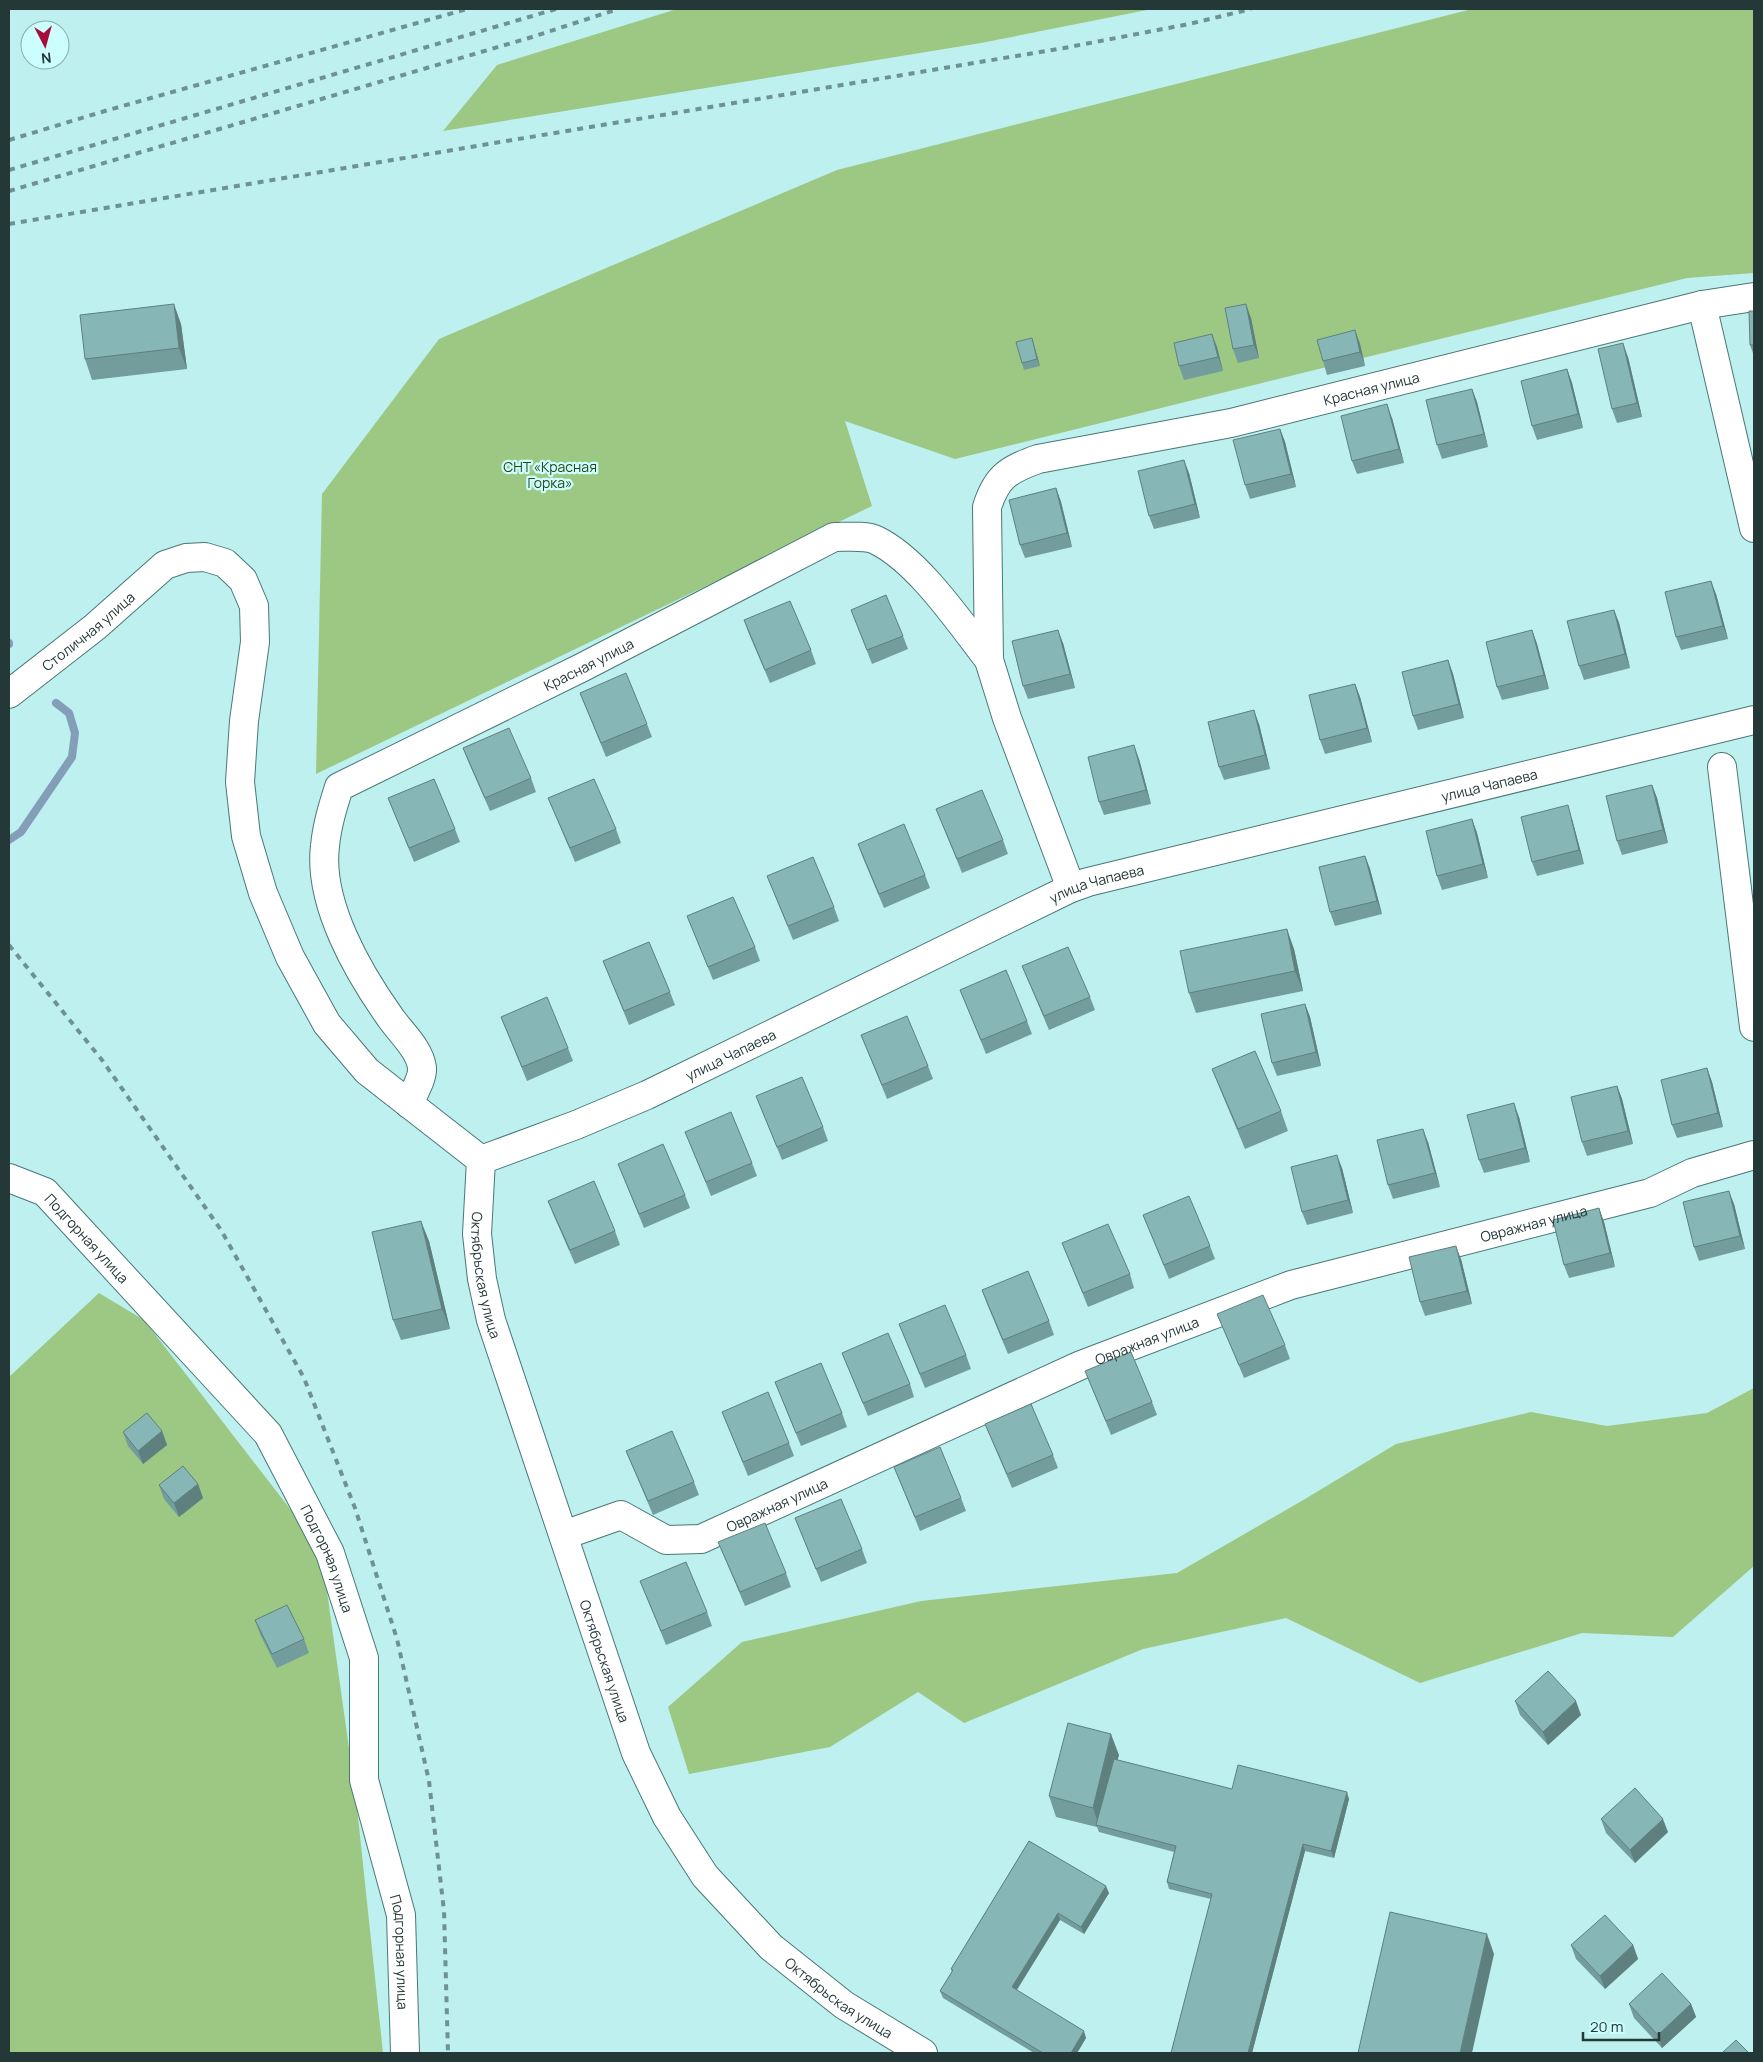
<svg xmlns="http://www.w3.org/2000/svg" width="1763" height="2062" font-family="Manrope,sans-serif">
<rect width="100%" height="100%" fill="#bdf0ef"/>
<!-- green -->
<g fill="#9cc884">
<path d="M677,9H1152L981,43L443,131L497,65Z"/>
<path d="M1472,9H1754V273L1687,278L955,459L845,421L872,506L316,774L322,494L439,339L837,170Z"/>
<path d="M99,1293L144,1320L321,1549L356,1798L383,2053H9V1377Z"/>
<path d="M1754,1388V1566L1673,1637L1582,1633L1420,1683L1286,1618L1143,1649L964,1723L918,1692L830,1747L689,1774L668,1707L742,1642L921,1601L1177,1573L1305,1499L1396,1444L1531,1412L1607,1426L1707,1413Z"/>
</g>
<g fill="none" stroke-linecap="round" stroke-linejoin="round">
<!-- stream -->
<g stroke="#849eb8" stroke-width="8">
<path d="M9,643V644"/>
<path d="M9,840L21,832L72,757L75,733L69,713L56,703"/>
</g>
<defs>
<g id="minor">
<path d="M1702,305L1754,528"/>
<path id="s1" d="M9,694L95,627L165,565L186,558L205,557L225,563L243,580L254,606L255,642L244,721L240,782L246,836L263,893L290,957L327,1024L367,1071L481,1160"/>
<path d="M1722,767L1754,1027"/>
<path id="s2" d="M1071,888L1007,718L989,660L987,507C997,476 1008,470 1038,459L1231,423L1702,305L1754,297"/>
<path id="s3" d="M409,1104C413,1094 423,1078 422,1068C420,1049 400,1032 390,1017C358,972 318,903 325,846C327,825 333,806 339,787L581,668L834,537C846,537 866,535 876,540C919,561 960,623 989,660"/>
<path id="s4" d="M481,1160L576,1125L647,1095L1071,888L1088,882L1754,720"/>
<path id="s5" d="M481,1160L477,1234L482,1279L491,1320L636,1753L667,1817L705,1876L771,1947L844,2005L923,2053"/>
<path id="s6" d="M9,1178L45,1192L268,1434L330,1553L364,1658V1780L401,1915L405,2053"/>
<path id="s7" d="M564,1535L621,1515L666,1540L701,1539L1081,1365L1291,1285L1650,1193L1692,1173L1754,1155"/>
</g>
</defs>
<!-- minor casing -->
<use href="#minor" stroke="#487877" stroke-width="30"/>
<!-- minor -->
<use href="#minor" stroke="#fff" stroke-width="28"/>
<!-- rail -->
<g stroke="#6e9291" stroke-width="4" stroke-dasharray="6 6" stroke-linecap="butt">
<path d="M9,140L105,111L467,9"/>
<path d="M9,170L556,9"/>
<path d="M9,191L532,37L618,9"/>
<path d="M9,224L1064,48L1189,24L1251,9"/>
<path d="M9,945L102,1060L221,1230L304,1378L355,1508L397,1639L429,1781L444,1911L448,2053"/>
</g>
</g>
<!-- wall -->
<g fill="#739d9d">
<path d="M1754,311V356L1750,345Z"/>
<path d="M1251,318L1259,358L1238,363L1233,349Z"/>
<path d="M181,324L187,369L92,380L85,359Z"/>
<path d="M1355,330L1360,344L1365,366L1327,375L1323,361Z"/>
<path d="M1034,345L1040,366L1024,370L1022,363Z"/>
<path d="M1217,347L1223,371L1184,380L1179,366Z"/>
<path d="M1628,357L1642,417L1617,423L1612,409Z"/>
<path d="M1567,369L1572,383L1583,428L1537,440L1532,426Z"/>
<path d="M1472,389L1477,402L1488,447L1442,459L1437,445Z"/>
<path d="M1392,418L1404,463L1357,474L1352,461Z"/>
<path d="M1280,429L1285,442L1296,487L1250,499L1245,485Z"/>
<path d="M1189,473L1200,518L1154,529L1149,516Z"/>
<path d="M1056,488L1061,502L1072,547L1025,558L1020,545Z"/>
<path d="M1716,594L1728,639L1681,650L1676,637Z"/>
<path d="M851,610L903,636L908,649L872,664Z"/>
<path d="M1614,610L1619,623L1630,668L1584,680L1579,666Z"/>
<path d="M744,620L811,650L816,664L770,683L749,634Z"/>
<path d="M1532,630L1537,644L1549,689L1502,700L1497,687Z"/>
<path d="M1063,643L1075,688L1028,699L1023,686Z"/>
<path d="M1448,660L1453,674L1464,718L1418,730L1413,716Z"/>
<path d="M1355,684L1360,697L1372,742L1325,754L1320,740Z"/>
<path d="M580,693L647,724L652,737L606,757Z"/>
<path d="M1259,724L1270,769L1224,780L1219,767Z"/>
<path d="M463,748L531,778L536,792L490,811L468,761Z"/>
<path d="M1139,759L1151,804L1104,815L1099,802Z"/>
<path d="M1652,785L1657,798L1668,843L1622,855L1617,841Z"/>
<path d="M388,798L455,829L460,842L414,862Z"/>
<path d="M548,798L616,829L621,843L575,862Z"/>
<path d="M936,809L1003,840L1008,854L962,873Z"/>
<path d="M1472,819L1477,833L1488,878L1442,890L1437,876Z"/>
<path d="M1572,819L1584,864L1537,876L1532,862Z"/>
<path d="M858,844L925,875L930,888L884,908L863,858Z"/>
<path d="M1365,856L1370,869L1382,914L1335,926L1330,912Z"/>
<path d="M767,876L834,907L839,921L793,940Z"/>
<path d="M687,916L755,947L760,961L713,980Z"/>
<path d="M1294,949L1303,991L1196,1013L1189,993Z"/>
<path d="M603,961L670,992L675,1005L629,1025Z"/>
<path d="M1022,966L1090,997L1095,1010L1049,1030Z"/>
<path d="M960,990L1027,1021L1032,1034L986,1054Z"/>
<path d="M1305,1004L1310,1017L1321,1066L1277,1076L1272,1063Z"/>
<path d="M501,1017L568,1048L573,1061L527,1081Z"/>
<path d="M861,1035L928,1066L933,1079L887,1099Z"/>
<path d="M1707,1068L1712,1082L1723,1127L1677,1138L1672,1125Z"/>
<path d="M1212,1069L1281,1111L1288,1131L1245,1149L1220,1089Z"/>
<path d="M1617,1086L1622,1099L1633,1144L1587,1156L1582,1142Z"/>
<path d="M756,1096L823,1127L828,1141L782,1160Z"/>
<path d="M1519,1117L1530,1162L1484,1173L1479,1160Z"/>
<path d="M685,1132L752,1163L757,1176L711,1196Z"/>
<path d="M1428,1142L1440,1187L1393,1199L1388,1185Z"/>
<path d="M618,1164L685,1195L690,1208L644,1228Z"/>
<path d="M1342,1168L1353,1213L1307,1225L1302,1212Z"/>
<path d="M548,1201L615,1231L620,1245L575,1264L553,1214Z"/>
<path d="M1734,1204L1745,1249L1699,1261L1694,1247Z"/>
<path d="M1599,1208L1604,1222L1615,1267L1569,1278L1564,1265Z"/>
<path d="M1143,1215L1210,1246L1215,1259L1169,1279Z"/>
<path d="M429,1241L450,1329L401,1340L393,1320Z"/>
<path d="M1062,1243L1130,1274L1134,1288L1088,1307Z"/>
<path d="M1461,1259L1472,1304L1425,1316L1420,1302Z"/>
<path d="M982,1290L1049,1321L1054,1335L1008,1354L987,1304Z"/>
<path d="M1217,1314L1285,1345L1290,1359L1244,1378Z"/>
<path d="M899,1324L966,1355L971,1369L925,1388Z"/>
<path d="M842,1353L910,1384L914,1397L868,1416Z"/>
<path d="M1085,1371L1152,1402L1157,1415L1111,1435Z"/>
<path d="M775,1382L842,1413L847,1427L801,1446Z"/>
<path d="M722,1412L789,1443L794,1456L748,1476Z"/>
<path d="M985,1424L1053,1455L1058,1468L1012,1488Z"/>
<path d="M162,1431L167,1445L143,1464L128,1446L123,1432Z"/>
<path d="M626,1451L694,1482L699,1495L653,1515Z"/>
<path d="M894,1467L961,1498L966,1511L920,1531Z"/>
<path d="M198,1484L203,1498L179,1517L164,1499L159,1485Z"/>
<path d="M795,1518L862,1549L867,1563L821,1582Z"/>
<path d="M718,1542L786,1573L791,1587L745,1606Z"/>
<path d="M640,1581L707,1612L712,1626L666,1645Z"/>
<path d="M255,1620L304,1639L309,1653L277,1668L260,1634Z"/>
<path d="M1515,1701L1581,1715L1548,1745L1520,1715Z"/>
<path d="M1119,1755L1117,1760L1232,1789L1349,1799L1334,1858L1305,1851L1252,2053H1171L1211,1899L1169,1889L1167,1882L1174,1852L1099,1832L1097,1827L1056,1817L1049,1796Z"/>
<path d="M1601,1819L1668,1832L1635,1863L1606,1833Z"/>
<path d="M1029,1841L1109,1893L1084,1934L1060,1920L1017,1990L1086,2038L1077,2053H1034L943,1998L940,1991L952,1972L951,1969Z"/>
<path d="M1571,1945H1633L1638,1959L1605,1989L1576,1959Z"/>
<path d="M1629,2004H1691L1696,2017L1662,2048L1634,2018Z"/>
</g>
<!-- shaded-wall -->
<g fill="#5e807f">
<path d="M174,304L181,324L187,369L179,348Z"/>
<path d="M1246,304L1251,318L1259,358L1254,345Z"/>
<path d="M1355,330L1360,344L1365,366L1360,352Z"/>
<path d="M1212,334L1217,347L1223,371L1218,357Z"/>
<path d="M1032,338L1040,366L1037,359Z"/>
<path d="M1623,343L1628,357L1642,417L1637,403Z"/>
<path d="M1567,369L1572,383L1583,428L1578,414Z"/>
<path d="M1472,389L1477,402L1488,447L1484,434Z"/>
<path d="M1387,404L1392,418L1404,463L1399,449Z"/>
<path d="M1280,429L1285,442L1296,487L1291,474Z"/>
<path d="M1184,460L1189,473L1200,518L1195,504Z"/>
<path d="M1056,488L1061,502L1072,547L1067,533Z"/>
<path d="M1711,581L1716,594L1728,639L1723,626Z"/>
<path d="M1614,610L1619,623L1630,668L1625,654Z"/>
<path d="M1058,630L1063,643L1075,688L1070,674Z"/>
<path d="M1532,630L1537,644L1549,689L1544,675Z"/>
<path d="M1448,660L1453,674L1464,718L1459,704Z"/>
<path d="M1355,684L1360,697L1372,742L1367,728Z"/>
<path d="M1254,710L1259,724L1270,769L1265,755Z"/>
<path d="M1134,745L1139,759L1151,804L1146,790Z"/>
<path d="M1652,785L1657,798L1668,843L1663,830Z"/>
<path d="M1568,805L1572,819L1584,864L1579,850Z"/>
<path d="M1472,819L1477,833L1488,878L1483,864Z"/>
<path d="M1365,856L1370,869L1382,914L1377,901Z"/>
<path d="M1287,929L1294,949L1303,991L1295,971Z"/>
<path d="M1305,1004L1310,1017L1321,1066L1316,1052Z"/>
<path d="M1707,1068L1712,1082L1723,1127L1718,1113Z"/>
<path d="M1617,1086L1622,1099L1633,1144L1628,1131Z"/>
<path d="M1514,1103L1519,1117L1530,1162L1525,1148Z"/>
<path d="M1423,1129L1428,1142L1440,1187L1435,1173Z"/>
<path d="M1337,1155L1342,1168L1353,1213L1348,1200Z"/>
<path d="M1729,1191L1734,1204L1745,1249L1740,1236Z"/>
<path d="M1599,1208L1604,1222L1615,1267L1610,1253Z"/>
<path d="M421,1221L429,1241L450,1329L442,1309Z"/>
<path d="M1456,1246L1461,1259L1472,1304L1467,1291Z"/>
<path d="M162,1431L167,1445L143,1464L138,1451Z"/>
<path d="M198,1484L203,1498L179,1517L174,1503Z"/>
<path d="M1576,1701L1581,1715L1548,1745L1543,1732Z"/>
<path d="M1111,1734L1119,1755L1100,1826H1099L1093,1808Z"/>
<path d="M1347,1792L1349,1799L1334,1858L1331,1851Z"/>
<path d="M1663,1819L1668,1832L1635,1863L1630,1850Z"/>
<path d="M1303,1844L1305,1851L1252,2053H1248Z"/>
<path d="M1106,1886L1109,1893L1084,1934L1081,1927Z"/>
<path d="M1058,1913L1060,1920L1014,1994L1012,1987Z"/>
<path d="M1487,1934L1494,1954L1472,2053H1460Z"/>
<path d="M1633,1945L1638,1959L1605,1989L1600,1976Z"/>
<path d="M1691,2004L1696,2017L1662,2048L1658,2035Z"/>
<path d="M1084,2031L1086,2038L1077,2053H1071Z"/>
</g>
<!-- building -->
<g fill="#86b7b6" stroke="#5e807f">
<path d="M174,304L179,348L85,359L80,315Z"/>
<path d="M1246,304L1254,345L1233,349L1225,308Z"/>
<path d="M1749,311H1754V345H1750Z"/>
<path d="M1355,330L1360,352L1323,361L1317,340Z"/>
<path d="M1212,334L1218,357L1179,366L1174,343Z"/>
<path d="M1032,338L1037,359L1022,363L1016,342Z"/>
<path d="M1623,343L1637,403L1612,409L1598,349Z"/>
<path d="M1567,369L1578,414L1532,426L1521,381Z"/>
<path d="M1472,389L1484,434L1437,445L1426,400Z"/>
<path d="M1387,404L1399,449L1352,461L1341,416Z"/>
<path d="M1280,429L1291,474L1245,485L1233,440Z"/>
<path d="M1184,460L1195,504L1149,516L1138,471Z"/>
<path d="M1056,488L1067,533L1020,545L1009,500Z"/>
<path d="M1711,581L1723,626L1676,637L1665,592Z"/>
<path d="M886,595L903,636L867,650L851,610Z"/>
<path d="M790,601L811,650L765,670L744,620Z"/>
<path d="M1614,610L1625,654L1579,666L1567,621Z"/>
<path d="M1058,630L1070,674L1023,686L1012,641Z"/>
<path d="M1532,630L1544,675L1497,687L1486,642Z"/>
<path d="M1448,660L1459,704L1413,716L1402,672Z"/>
<path d="M626,673L647,724L601,743L580,693Z"/>
<path d="M1355,684L1367,728L1320,740L1309,695Z"/>
<path d="M1254,710L1265,755L1219,767L1208,722Z"/>
<path d="M509,728L531,778L485,798L463,748Z"/>
<path d="M1134,745L1146,790L1099,802L1088,757Z"/>
<path d="M434,779L455,829L409,848L388,798Z"/>
<path d="M594,779L616,829L570,848L548,798Z"/>
<path d="M1652,785L1663,830L1617,841L1606,796Z"/>
<path d="M982,790L1003,840L957,859L936,809Z"/>
<path d="M1568,805L1579,850L1532,862L1521,817Z"/>
<path d="M1472,819L1483,864L1437,876L1426,831Z"/>
<path d="M904,824L925,875L879,894L858,844Z"/>
<path d="M1365,856L1377,901L1330,912L1319,867Z"/>
<path d="M813,857L834,907L788,926L767,876Z"/>
<path d="M733,897L755,947L708,967L687,916Z"/>
<path d="M1287,929L1295,971L1189,993L1180,951Z"/>
<path d="M649,942L670,992L624,1011L603,961Z"/>
<path d="M1068,947L1090,997L1044,1016L1022,966Z"/>
<path d="M1006,970L1027,1021L981,1040L960,990Z"/>
<path d="M547,997L568,1048L522,1067L501,1017Z"/>
<path d="M1305,1004L1316,1052L1272,1063L1261,1014Z"/>
<path d="M907,1016L928,1066L882,1085L861,1035Z"/>
<path d="M1255,1051L1281,1111L1238,1129L1212,1069Z"/>
<path d="M1707,1068L1718,1113L1672,1125L1661,1080Z"/>
<path d="M802,1077L823,1127L777,1147L756,1096Z"/>
<path d="M1617,1086L1628,1131L1582,1142L1571,1097Z"/>
<path d="M1514,1103L1525,1148L1479,1160L1467,1115Z"/>
<path d="M731,1112L752,1163L706,1182L685,1132Z"/>
<path d="M1423,1129L1435,1173L1388,1185L1377,1140Z"/>
<path d="M663,1144L685,1195L639,1214L618,1164Z"/>
<path d="M1337,1155L1348,1200L1302,1212L1291,1167Z"/>
<path d="M594,1181L615,1231L570,1250L548,1201Z"/>
<path d="M1729,1191L1740,1236L1694,1247L1683,1202Z"/>
<path d="M1189,1196L1210,1246L1164,1265L1143,1215Z"/>
<path d="M1599,1208L1610,1253L1564,1265L1553,1220Z"/>
<path d="M421,1221L442,1309L393,1320L372,1232Z"/>
<path d="M1108,1224L1130,1274L1083,1293L1062,1243Z"/>
<path d="M1456,1246L1467,1291L1420,1302L1409,1257Z"/>
<path d="M1028,1271L1049,1321L1003,1340L982,1290Z"/>
<path d="M1263,1295L1285,1345L1239,1365L1217,1314Z"/>
<path d="M945,1305L966,1355L920,1374L899,1324Z"/>
<path d="M888,1333L910,1384L863,1403L842,1353Z"/>
<path d="M1131,1352L1152,1402L1106,1421L1085,1371Z"/>
<path d="M821,1363L842,1413L796,1433L775,1382Z"/>
<path d="M768,1392L789,1443L743,1462L722,1412Z"/>
<path d="M1031,1404L1053,1455L1007,1474L985,1424Z"/>
<path d="M147,1413L162,1431L138,1451L123,1432Z"/>
<path d="M672,1431L694,1482L648,1501L626,1451Z"/>
<path d="M940,1447L961,1498L915,1517L894,1467Z"/>
<path d="M183,1466L198,1484L174,1503L159,1485Z"/>
<path d="M841,1499L862,1549L816,1569L795,1518Z"/>
<path d="M765,1523L786,1573L740,1592L718,1542Z"/>
<path d="M686,1562L707,1612L661,1631L640,1581Z"/>
<path d="M287,1605L304,1639L272,1654L255,1620Z"/>
<path d="M1548,1671L1576,1701L1543,1732L1515,1701Z"/>
<path d="M1068,1723L1111,1734L1093,1808L1049,1796Z"/>
<path d="M1114,1759L1232,1789L1238,1765L1347,1792L1331,1851L1303,1844L1248,2053H1171L1212,1894L1167,1882L1176,1846L1096,1825Z"/>
<path d="M1635,1788L1663,1819L1630,1850L1601,1819Z"/>
<path d="M1029,1841L1106,1886L1081,1927L1058,1913L1012,1987L1084,2031L1071,2053H1043L940,1991L953,1970L951,1969Z"/>
<path d="M1390,1912L1487,1934L1460,2053H1358Z"/>
<path d="M1605,1915L1633,1945L1600,1976L1571,1945Z"/>
<path d="M1662,1973L1691,2004L1658,2035L1629,2004Z"/>
<path d="M1736,2040L1749,2053H1722Z"/>
</g>
<g text-anchor="middle" dominant-baseline="central" stroke-width="4.5" stroke-linejoin="round" paint-order="stroke">
<!-- street labels -->
<g font-size="14" fill="#233837" stroke="#cbfefd">
<text stroke="none"><textPath href="#s2" startOffset="810">Красная улица</textPath></text>
<text stroke="none"><textPath href="#s1" startOffset="101">Столичная улица</textPath></text>
<text stroke="none"><textPath href="#s3" startOffset="625">Красная улица</textPath></text>
<text stroke="none"><textPath href="#s4" startOffset="1081">улица Чапаева</textPath></text>
<text stroke="none"><textPath href="#s4" startOffset="676">улица Чапаева</textPath></text>
<text stroke="none"><textPath href="#s4" startOffset="271">улица Чапаева</textPath></text>
<text stroke="none"><textPath href="#s7" startOffset="1040">Овражная улица</textPath></text>
<text stroke="none"><textPath href="#s6" startOffset="101">Подгорная улица</textPath></text>
<text stroke="none"><textPath href="#s5" startOffset="116">Октябрьская улица</textPath></text>
<text stroke="none"><textPath href="#s7" startOffset="635">Овражная улица</textPath></text>
<text stroke="none"><textPath href="#s7" startOffset="230">Овражная улица</textPath></text>
<text stroke="none"><textPath href="#s6" startOffset="506">Подгорная улица</textPath></text>
<text stroke="none"><textPath href="#s5" startOffset="521">Октябрьская улица</textPath></text>
<text stroke="none"><textPath href="#s6" startOffset="911">Подгорная улица</textPath></text>
<text stroke="none"><textPath href="#s5" startOffset="941">Октябрьская улица</textPath></text>
</g>
<!-- park labels -->
<g font-size="14" fill="#2b441b" stroke="#cbfefd">
<text x="550" y="466">СНТ «Красная<tspan x="550" dy="16">Горка»</tspan></text>
</g>
</g>
<!-- border -->
<rect width="1763" height="2062" fill="none" stroke="#233837" stroke-width="20"/>
<!-- north arrow -->
<g transform="translate(45 45) rotate(174)"><circle r="24" fill="#cbfefd" stroke="#88afae"/>
<path d="M0-4L9 19L0 12L-9 19Z" fill="#a60d38"/>
<text y="-8" font-size="14" font-weight="bold" text-anchor="middle" fill="#233837">N</text>
</g>
<!-- scale -->
<path d="M1583 2032v8h76v-8" fill="none" stroke="#233837" stroke-width="2.5"/>
<text x="1590" y="2032" font-size="15" fill="#233837" stroke="#cbfefd" stroke-width="4" paint-order="stroke">20 m</text>
</svg>
